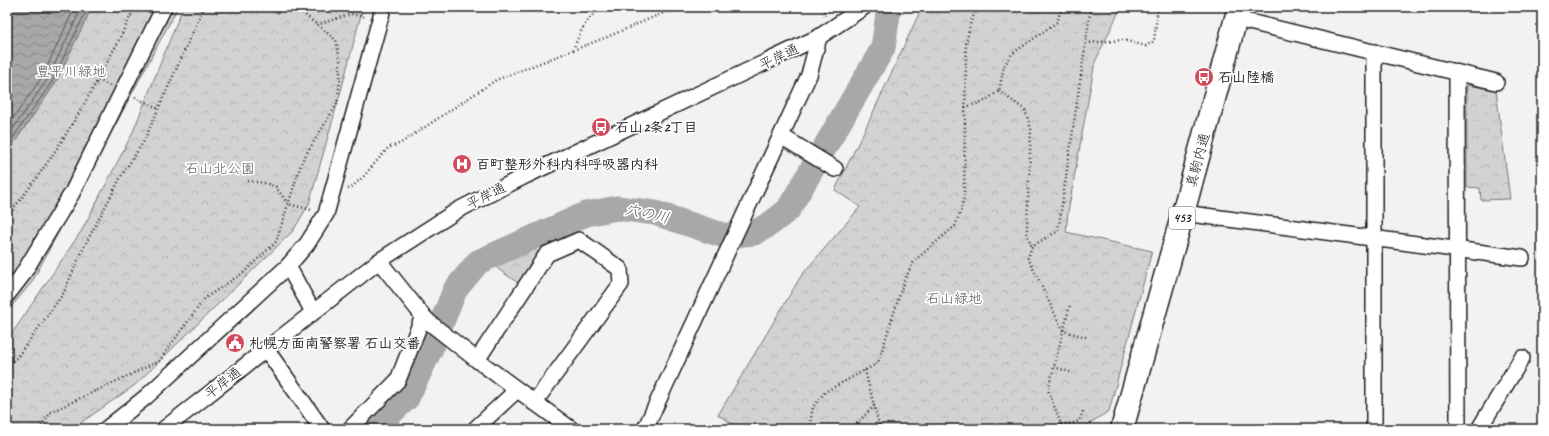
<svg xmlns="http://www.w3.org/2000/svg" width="1549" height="436" font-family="Caveat,'Klee One',sans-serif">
<defs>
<pattern id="forest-crowns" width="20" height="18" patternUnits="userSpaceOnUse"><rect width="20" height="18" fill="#d2d2d2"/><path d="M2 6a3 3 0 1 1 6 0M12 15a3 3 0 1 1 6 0" fill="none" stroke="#b4b4b4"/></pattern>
<pattern id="water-waves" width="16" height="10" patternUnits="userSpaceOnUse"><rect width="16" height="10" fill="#a8a8a8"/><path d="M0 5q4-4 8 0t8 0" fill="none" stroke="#888"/></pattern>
</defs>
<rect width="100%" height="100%" fill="#f2f2f2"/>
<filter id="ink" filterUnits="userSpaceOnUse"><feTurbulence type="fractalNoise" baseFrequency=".025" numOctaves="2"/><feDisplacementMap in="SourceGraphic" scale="8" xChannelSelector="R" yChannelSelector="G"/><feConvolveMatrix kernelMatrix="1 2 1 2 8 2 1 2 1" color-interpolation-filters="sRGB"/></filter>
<g filter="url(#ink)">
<!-- forest -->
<g fill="url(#forest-crowns)" stroke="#777">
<path d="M7,7H178L32,282L7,312Z"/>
<path d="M183,7H363L342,87L309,204L293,231L135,385L72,429H7V341L82,230L132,134Z"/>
<path d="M922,7H1121L1095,62L1068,212L1066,232L1152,251L1109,411L1081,429H741L718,415L801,276L860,207L835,190L870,119Z"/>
<path d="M1467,85L1496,90L1510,199L1481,200L1480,188L1467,187Z"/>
<path d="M533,248L539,253L518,283L494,266Z"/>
</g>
<!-- water -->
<path fill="url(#water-waves)" stroke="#707070" d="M11,7H92L55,84L7,153V14Z"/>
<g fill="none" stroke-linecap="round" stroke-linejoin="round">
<!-- shore -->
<g stroke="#545454" stroke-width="1">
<path d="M7,127L42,77L75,7"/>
<path d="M7,137L47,80L82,7"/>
<path d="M7,146L52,82L88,7"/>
</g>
<!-- river -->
<path stroke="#a8a8a8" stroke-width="25" d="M374,429L407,398L432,346L455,290L478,262L586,214L617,208L655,213L725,236L754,233L770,224L788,210L883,48L889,7"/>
<defs>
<g id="minor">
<path d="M1237,19L1496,82"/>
<path d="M1457,73L1458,429"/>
<path d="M781,136L835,169"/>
<path d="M1183,213L1522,258"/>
<path d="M379,261L423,316L430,323L477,360L571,429"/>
<path d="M288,266L313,312"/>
<path d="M7,295L21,277L72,193L164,7"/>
<path d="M266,349L322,429"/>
<path d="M477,360L547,254L579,240L620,269L621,284L534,403"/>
<path d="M106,429L146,397L288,266L307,244L326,214L382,12V7"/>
<path d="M164,429L379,261L458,210L525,176L819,37L864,7"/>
<path d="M350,429L398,380L423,316"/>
<path d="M475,429L517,390"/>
<path d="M645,429L809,75L819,37"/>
<path d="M1374,429V52"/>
<path d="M1479,429L1522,358"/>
</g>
<path id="highway" d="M1122,429L1183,213L1239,7"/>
</defs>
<!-- minor casing -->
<use href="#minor" stroke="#1c1c1c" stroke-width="18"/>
<!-- highway casing -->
<use href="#highway" stroke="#1c1c1c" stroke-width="25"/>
<!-- path -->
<g stroke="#1c1c1c" stroke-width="2.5" stroke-dasharray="1 3" stroke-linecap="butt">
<path d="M348,7L351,14L367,17"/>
<path d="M823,7L825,16"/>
<path d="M317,25L351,14"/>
<path d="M1086,43L1123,40L1146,46L1154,41L1158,7"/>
<path d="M573,50C580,32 586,18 602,7"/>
<path d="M98,80L110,86"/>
<path d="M999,91L1025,110L1031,129L1027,225V235L1032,246"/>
<path d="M135,97L159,109"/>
<path d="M965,107L983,102L999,91L1004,66L1012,54L1057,22L1062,7"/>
<path d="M248,181L265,183L276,187L288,204L312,210"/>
<path d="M348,189L352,187L363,177L388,148L401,143L413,135L496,80L607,37L677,7"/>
<path d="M7,216C59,154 100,80 135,7"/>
<path d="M1086,337L1063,331L1028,258L1032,246L1058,231L1091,7"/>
<path d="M7,367L18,356L63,294L84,247L122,175L144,141L204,7"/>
<path d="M1054,367L1073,373"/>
<path d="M865,370L880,429"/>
<path d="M1061,424L1074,423L1079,421L1084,409"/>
<path d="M39,429L51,412L159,361L205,298L243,273L276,242L302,161L337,104L340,81V59L336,40L295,7"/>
<path d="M809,429L813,407L825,392L878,363L904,281L914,261L955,226L961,210L964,197L966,44L971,21L978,7"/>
<path d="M864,429L855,425L874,406"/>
<path d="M1058,429L1061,424L1048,390L1070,305"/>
</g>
<!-- minor -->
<use href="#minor" stroke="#fff" stroke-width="15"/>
<!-- highway -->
<use href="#highway" stroke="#fff" stroke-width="22"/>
</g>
</g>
<!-- icons -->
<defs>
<symbol id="bus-disc" viewBox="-11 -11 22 22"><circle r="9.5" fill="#d1495b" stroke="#fff"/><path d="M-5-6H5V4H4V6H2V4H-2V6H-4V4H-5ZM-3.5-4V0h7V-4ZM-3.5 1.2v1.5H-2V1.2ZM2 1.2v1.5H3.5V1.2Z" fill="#fff"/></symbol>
<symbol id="hospital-disc" viewBox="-11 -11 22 22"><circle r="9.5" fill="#d1495b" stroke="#fff"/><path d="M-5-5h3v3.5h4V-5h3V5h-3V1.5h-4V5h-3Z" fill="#fff"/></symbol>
<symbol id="civic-disc" viewBox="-11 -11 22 22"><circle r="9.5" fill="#d1495b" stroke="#fff"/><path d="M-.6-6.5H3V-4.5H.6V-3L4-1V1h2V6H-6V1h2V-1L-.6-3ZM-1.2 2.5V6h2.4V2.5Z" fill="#fff"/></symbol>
</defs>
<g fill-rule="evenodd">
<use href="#bus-disc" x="1193" y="66" width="22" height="22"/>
<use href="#bus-disc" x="590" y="116" width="22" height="22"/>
<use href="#hospital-disc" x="451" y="153" width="22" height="22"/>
<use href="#civic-disc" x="224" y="332" width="22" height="22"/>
</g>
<g text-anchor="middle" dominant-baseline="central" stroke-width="3.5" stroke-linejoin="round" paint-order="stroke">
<!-- shield labels -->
<rect fill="#fff" stroke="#606060" stroke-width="1" x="1169" y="207" width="26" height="22" rx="3"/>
<g font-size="13" font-weight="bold" fill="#1c1c1c">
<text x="1182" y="218">453</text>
</g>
<!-- street labels -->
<g font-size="14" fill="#1c1c1c" stroke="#fff">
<text transform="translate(779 57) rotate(-26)">平岸通</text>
<text transform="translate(1198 160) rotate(-75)">真駒内通</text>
<text transform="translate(486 196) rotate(-27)">平岸通</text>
<text transform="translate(223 383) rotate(-38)">平岸通</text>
</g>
<!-- park labels -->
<g font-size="14" fill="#5c5c5c" stroke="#fff">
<text x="71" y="71">豊平川緑地</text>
<text x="220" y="168">石山北公園</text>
<text x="954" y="298">石山緑地</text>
</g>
<!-- poi labels -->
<g font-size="14" font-weight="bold" fill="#1c1c1c" stroke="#fff" text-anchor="start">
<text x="1218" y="77">石山陸橋</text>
<text x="615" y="127">石山2条2丁目</text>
<text x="476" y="164">百町整形外科内科呼吸器内科</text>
<text x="249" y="343">札幌方面南警察署 石山交番</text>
</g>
<!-- water labels -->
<g font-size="15" font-style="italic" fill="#5b5b5b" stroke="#fff">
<text transform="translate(647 214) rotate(12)">穴の川</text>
</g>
</g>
<!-- margin -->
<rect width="1549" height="436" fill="none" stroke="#fff" stroke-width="24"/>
<rect x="12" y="12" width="1525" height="412" fill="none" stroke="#1c1c1c" stroke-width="1.5" filter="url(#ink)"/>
</svg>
